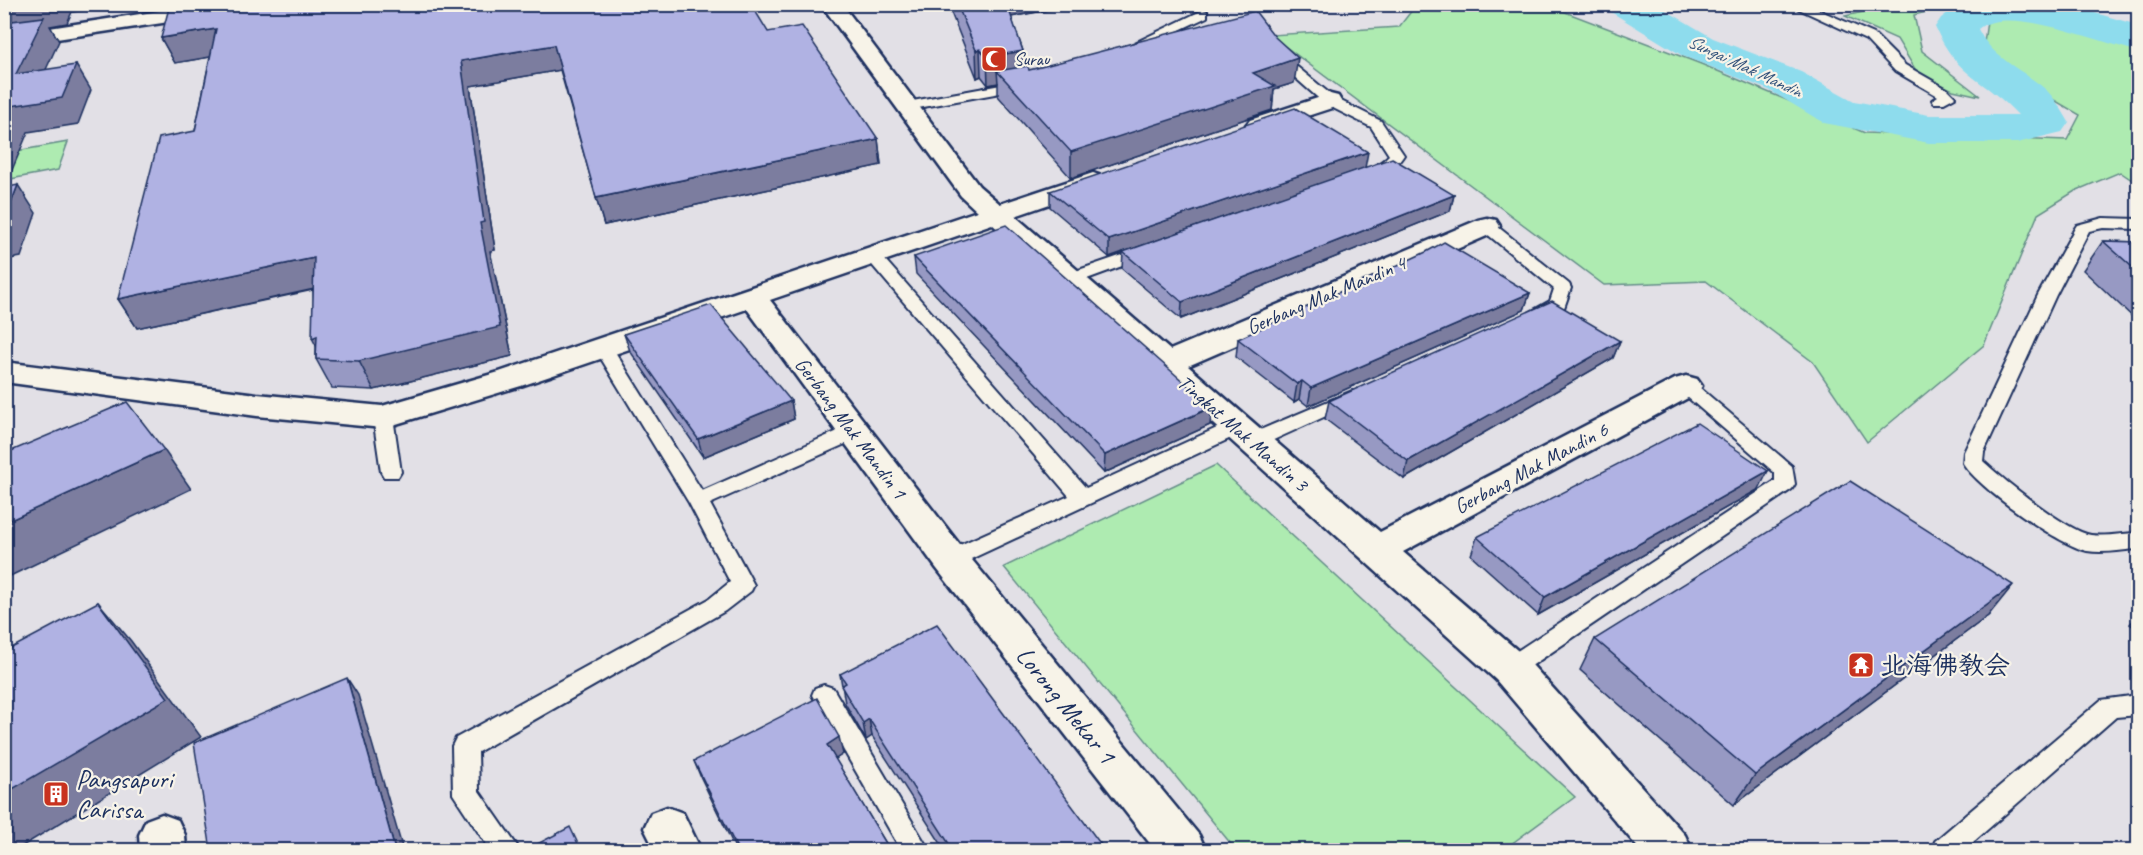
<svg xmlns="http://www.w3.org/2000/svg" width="2143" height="855" font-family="Caveat,'LXGW WenKai TC',sans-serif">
<rect width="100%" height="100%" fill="#e2e0e6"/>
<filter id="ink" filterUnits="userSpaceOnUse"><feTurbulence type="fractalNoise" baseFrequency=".0167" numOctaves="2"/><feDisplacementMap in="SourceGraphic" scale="12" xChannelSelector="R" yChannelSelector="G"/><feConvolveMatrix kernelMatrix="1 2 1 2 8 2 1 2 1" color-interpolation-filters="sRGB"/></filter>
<g filter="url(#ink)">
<!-- green -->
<g fill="#aeebb1" stroke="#648d88" stroke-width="1.5">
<path d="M1416,5H1547L1701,64L1865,133L2067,140L2080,115L1982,58L1987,21L2026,15L2138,47V184L2120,172L2075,191L2038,214L1984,345L1867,442L1813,362L1706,281L1604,285L1270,35L1399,27Z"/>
<path d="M1847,5H1955L1914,15L1922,51L1980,96L1953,90L1918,74L1897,39L1845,16L1863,12Z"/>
<path d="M2038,5H2096L2085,19Z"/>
<path d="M68,142L58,170L5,180V153Z"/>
<path d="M1216,465L1575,797L1503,850H1236L1004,567Z"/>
</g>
<!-- water -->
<path fill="#8edced" stroke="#6097b4" stroke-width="1.5" d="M1608,5H1641L1703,43L1764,68L1785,81C1721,65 1666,33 1608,5Z"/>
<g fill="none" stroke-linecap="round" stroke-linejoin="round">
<!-- river -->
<path fill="#8edced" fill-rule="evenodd" d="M1605,4H1655L1713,38L1801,72L1854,101L1929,115H2018C1985,79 1958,79 1935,27L1941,18L1960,4H2063L2138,25V51C2103,44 2007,3 1978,29C1992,58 2020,68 2044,88C2055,98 2062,110 2069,122L2062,132L2017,143H1929L1824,123L1769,90L1683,56L1611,12Z"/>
<defs>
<g id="service">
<path d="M1788,4H1805L1874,34L1905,65L1947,89L1955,97L1944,103H1934L1932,100L1938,96L1895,71L1866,40Z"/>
<path d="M1203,10L1207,11V17L1126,55H1118L1116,52Z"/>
<path d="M1279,52L1335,98L1381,121L1404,155C1396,167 1383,180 1367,176L1365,173C1370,167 1381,164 1389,155L1371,127L1325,104L1274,59L1273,56Z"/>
<path d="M1023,81L1028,82V88L907,110L900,106L907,102Z"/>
<path d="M2103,218L2138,219V229L2103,228L2089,231L2056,295L1984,452L1983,461C2002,479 2068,532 2091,535C2107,537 2123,533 2138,533V549C2122,550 2104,554 2087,551C2060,546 1977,487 1963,463L1964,452L2038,295L2075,228L2077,225Z"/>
<path d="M1487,221L1493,223L1569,284L1571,288L1564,308L1540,319H1528L1525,315L1550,301L1554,289L1481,229L1479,226Z"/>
<path d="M1146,247L1154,252L1152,255L1076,283H1064L1062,279L1064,275Z"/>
<path d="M873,251L879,253L1086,488L1230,422H1244L1247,427L1244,432L958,565L950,567L942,565L939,559L942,553L1069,496L867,259L865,256L867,253Z"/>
<path d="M603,341L612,347L702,491L847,427H861L864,432L861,437L710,504L754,585L751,591L725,611L478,752L479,791L520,850H490L453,794L452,746L456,738L709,599L730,582L689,503L594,347Z"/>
<path d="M1686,380L1693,382L1792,466L1795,484L1792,489L1518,675L1510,678L1502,675L1498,668L1502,661L1775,481V473L1679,390L1677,386L1679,382Z"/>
<path d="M1352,391L1359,393L1361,397L1359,401L1260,446H1246L1243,441L1246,436Z"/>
<path d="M383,411L390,412L393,417L401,472L398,477H384L381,472L373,417L376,412Z"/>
<path d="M824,685L833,688L929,850H901L812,695L815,688Z"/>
<path d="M2138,695V715L2116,717L1964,850H1932L1935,841L2101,700Z"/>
</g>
<g id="minor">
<path d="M205,4H258L248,10L4,47V35Z"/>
<path d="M821,4H842L979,186L1000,204L1093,173L1102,176L1106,181L1102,186L1015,216L1170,350L1478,220L1487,218L1496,220L1500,226L1496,232L1188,366L1380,532L1675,379L1686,376L1697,379L1702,386L1697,393L1403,552L1524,656L1685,835L1692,850H1640L1496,680L992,224L770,300L963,549L1199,835L1206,850H1155L937,569L747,309L521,386L383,428L257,416L4,382V362L257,394L382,406L499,372L977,211L961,196Z"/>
<path d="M1330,94L1338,96L1341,101L1338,106L1258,132L1250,130L1246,125L1250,120Z"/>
<path d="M667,807L683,813L701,850H655L644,828L651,813Z"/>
<path d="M162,814L178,820L185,835L186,850H140L139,835L146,820Z"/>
</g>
</defs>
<!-- service casing -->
<use href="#service" stroke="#1b2f5e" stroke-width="4"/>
<!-- minor casing -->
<use href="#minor" stroke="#1b2f5e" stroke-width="5"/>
<!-- service -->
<use href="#service" fill="#f7f3e8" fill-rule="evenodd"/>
<!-- minor -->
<use href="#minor" fill="#f7f3e8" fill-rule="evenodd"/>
</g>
<!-- wall -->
<g fill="#9799c3" stroke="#1b2f5e" stroke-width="1.5">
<path d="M950,4H1081L1011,17L1023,51L1024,67L1029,70L1294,83L1274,89L1272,110L1071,178L998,96V83L988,85L981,76L977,78L950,10Z"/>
<path d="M768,32L878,139L881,165L604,225L560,70L470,86L495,250L490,251L512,356L374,390L332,388L316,359V347L313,290L137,328L118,299L195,131L210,57L175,63L161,38Z"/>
<path d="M1365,167L1454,195L1450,211L1181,319L1122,269L1123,252L1138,247L1109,257L1050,207V191Z"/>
<path d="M2103,241L2139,242V323L2083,270Z"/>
<path d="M914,257L1212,407L1210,425L1104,473L916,274Z"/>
<path d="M1530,293L1524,310L1308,406L1299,399L1294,402L1236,357L1238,339Z"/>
<path d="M624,334L791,401L794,419L703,457L630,351Z"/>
<path d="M1620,341L1613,358L1404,479L1325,419L1329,401Z"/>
<path d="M1759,489L1538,615L1471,555L1477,537Z"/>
<path d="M2139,614V630L2130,624Z"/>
<path d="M1988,616L1734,805L1580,670L1595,639Z"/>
<path d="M840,674L1105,850H945L872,736L866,740L845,703Z"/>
<path d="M843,754L835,759L890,850H736L701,778L694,761Z"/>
</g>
<!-- shaded-wall -->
<g fill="#7b7d9f" stroke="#1b2f5e" stroke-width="1.5">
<path d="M19,4H129L72,12L67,23L50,26L59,41L32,100L16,74L4,33V7Z"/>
<path d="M1003,4H1081L1004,18Z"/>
<path d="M216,29L228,54L175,63L161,38Z"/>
<path d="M554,45L561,70L470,86L495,250L490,251L512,356L374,390L359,361L480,223L461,61Z"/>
<path d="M980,49L981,76L977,78L976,50Z"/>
<path d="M1023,51L1024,78L997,71L998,83L988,85L987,57Z"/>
<path d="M1298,58L1294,83L1274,89L1272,110L1071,178V152L1253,73Z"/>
<path d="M76,65L91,90L78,124L28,132L4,189V121L11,106Z"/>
<path d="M878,139L881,165L604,225L596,198Z"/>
<path d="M1368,152L1365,168L1109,257V240Z"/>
<path d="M18,185L36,213L21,257L4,260V221Z"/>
<path d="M1454,195L1450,211L1181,319L1182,302Z"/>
<path d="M314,258L328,286L137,328L118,299Z"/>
<path d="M1530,293L1524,310L1308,406L1311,388Z"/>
<path d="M317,336L323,359L312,338Z"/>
<path d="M1620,341L1613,358L1404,479L1408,461Z"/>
<path d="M1302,381L1299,399L1294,402L1297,384Z"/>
<path d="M791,401L794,419L703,457L698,439Z"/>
<path d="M1212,407L1210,425L1104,473L1105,455Z"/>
<path d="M164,450L191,489L4,579V523Z"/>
<path d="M1768,471L1759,489L1538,615L1545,597Z"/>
<path d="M2013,585L1988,616L1734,805L1755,775Z"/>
<path d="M98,602L131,641L201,737L16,850H4V794Z"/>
<path d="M347,678L358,695L403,850H395Z"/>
<path d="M869,719L872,736L866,740L863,723Z"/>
<path d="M839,737L843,754L831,762L827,745Z"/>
</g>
<!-- building -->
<g fill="#b0b2e3" stroke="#1b2f5e" stroke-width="1.5">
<path d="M4,4H19L4,7Z"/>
<path d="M170,4H751L768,32L802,26L878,139L596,198L554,45L461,61L484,222L480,223L500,327L359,361L316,359L317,336L312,338L314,258L118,299L159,138L195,131L216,29L161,38Z"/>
<path d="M957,4H1007L1023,51L987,57L980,49L976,50Z"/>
<path d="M1255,11L1275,37L1298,58L1253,73L1275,86L1071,152L997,71L1028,66L1029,70Z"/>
<path d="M44,17L16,74L76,65L62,98L11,106L4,121V22Z"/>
<path d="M1295,108L1368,152L1109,240L1050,191Z"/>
<path d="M1392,158L1454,195L1182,302L1123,252Z"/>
<path d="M18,185L4,221V188Z"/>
<path d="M1006,225L1212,407L1105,455L914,257Z"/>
<path d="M2103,241L2139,242V273Z"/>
<path d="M1444,242L1530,293L1311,388L1302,381L1297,384L1238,339L1426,252Z"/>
<path d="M1552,301L1620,341L1408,461L1329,401Z"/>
<path d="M711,305L791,401L698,439L624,334Z"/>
<path d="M127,402L164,450L4,523V454Z"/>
<path d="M1697,423L1768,471L1545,597L1477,537Z"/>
<path d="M1850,481L2013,585L1755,775L1595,639Z"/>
<path d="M98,602L168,698L4,794V652Z"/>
<path d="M937,624L1105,850H953L869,719L863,723L841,686L846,683L840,674Z"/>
<path d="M347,678L395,850H211L194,743Z"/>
<path d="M817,698L839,737L827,745L890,850H738L694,761Z"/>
<path d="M570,827L581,850H526Z"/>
</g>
</g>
<!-- icons -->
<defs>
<symbol id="mosque-square" viewBox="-11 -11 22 22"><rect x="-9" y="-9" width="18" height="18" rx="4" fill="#c8321e" stroke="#f7f3e8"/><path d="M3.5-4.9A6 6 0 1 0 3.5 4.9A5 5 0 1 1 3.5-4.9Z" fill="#fff"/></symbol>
<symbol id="temple-square" viewBox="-11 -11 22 22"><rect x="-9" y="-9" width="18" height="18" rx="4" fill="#c8321e" stroke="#f7f3e8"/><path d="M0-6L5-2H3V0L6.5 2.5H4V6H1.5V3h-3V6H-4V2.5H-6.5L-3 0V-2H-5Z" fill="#fff"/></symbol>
<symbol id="building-square" viewBox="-11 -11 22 22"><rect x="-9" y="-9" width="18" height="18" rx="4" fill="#c8321e" stroke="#f7f3e8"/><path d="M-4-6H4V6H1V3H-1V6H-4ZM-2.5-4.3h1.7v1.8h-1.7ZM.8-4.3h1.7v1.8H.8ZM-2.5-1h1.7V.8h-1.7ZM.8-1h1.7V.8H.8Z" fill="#fff"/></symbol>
</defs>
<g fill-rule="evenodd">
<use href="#mosque-square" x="979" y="44" width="30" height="30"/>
<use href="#temple-square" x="1846" y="650" width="30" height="30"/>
<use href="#building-square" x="41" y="779" width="30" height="30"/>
</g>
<g text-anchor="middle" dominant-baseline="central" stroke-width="4.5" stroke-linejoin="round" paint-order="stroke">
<!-- far-poi labels -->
<g font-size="18" fill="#1b2f5e" stroke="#f7f3e8" text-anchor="start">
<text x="1014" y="59">Surau</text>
</g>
<!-- far-water labels -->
<g font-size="18" font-style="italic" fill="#32527b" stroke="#f7f3e8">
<text transform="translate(1745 66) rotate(25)">Sungai Mak Mandin</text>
</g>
<!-- street labels -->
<g font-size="21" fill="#1b2f5e" stroke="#f7f3e8">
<text transform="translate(1326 295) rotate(-23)">Gerbang Mak Mandin 4</text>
<text transform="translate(851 428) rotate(53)">Gerbang Mak Mandin 1</text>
<text transform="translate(1243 433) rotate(41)">Tingkat Mak Mandin 3</text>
<text transform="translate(1531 468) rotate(-28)">Gerbang Mak Mandin 6</text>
</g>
<!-- near-poi labels -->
<g font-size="26" fill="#1b2f5e" stroke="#f7f3e8" text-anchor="start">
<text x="1880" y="665">北海佛教会</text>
<text x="76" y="779">Pangsapuri<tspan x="76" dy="30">Carissa</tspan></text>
</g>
<!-- near-street labels -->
<g font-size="26" fill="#1b2f5e" stroke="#f7f3e8">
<text transform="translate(1066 705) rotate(51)">Lorong Mekar 1</text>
</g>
</g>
<!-- margin -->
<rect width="2143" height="855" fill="none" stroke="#f7f3e8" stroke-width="24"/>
<rect x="12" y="12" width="2119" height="831" fill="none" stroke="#1b2f5e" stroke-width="2" filter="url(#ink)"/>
</svg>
